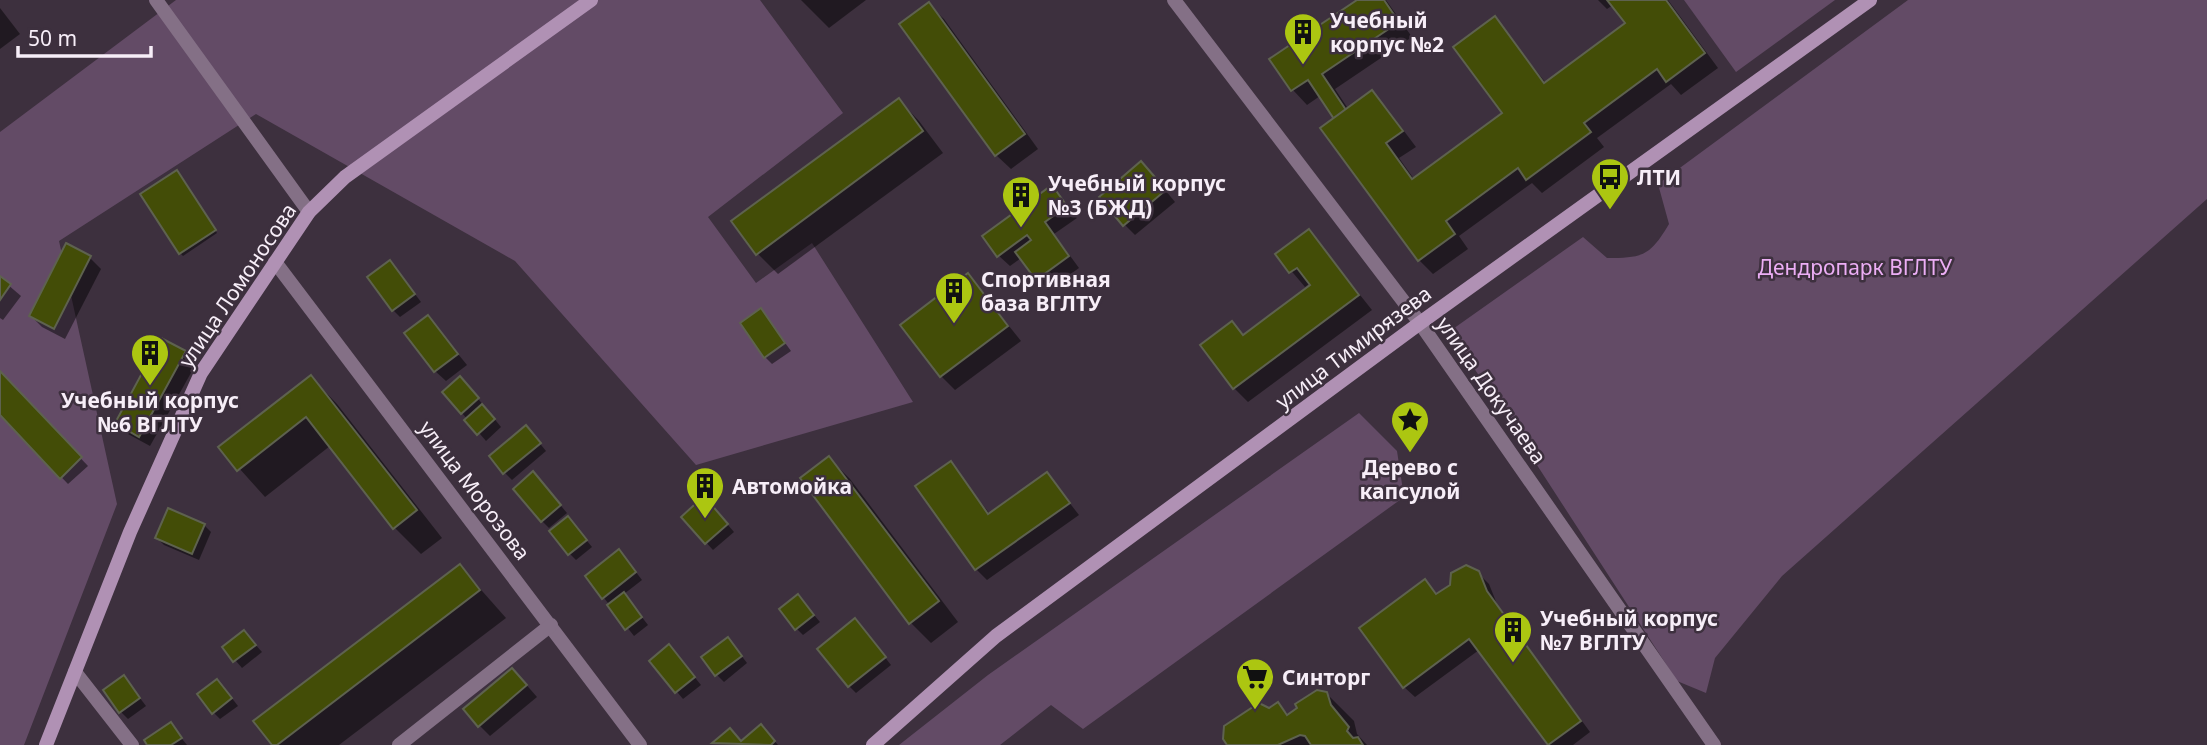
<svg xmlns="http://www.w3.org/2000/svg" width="2207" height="745" font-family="'Noto Sans',sans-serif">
<rect width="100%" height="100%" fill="#3d303e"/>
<!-- green -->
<g fill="#634b66">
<path d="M176,0H760L843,113L708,217L756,283L812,243L913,402L696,465L515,261L256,114L59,241L117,504L24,745H0V132Z"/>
<path d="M1684,0H1835L1736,72Z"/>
<path d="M1908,0H2207V199L1782,576L1715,658L1706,693L1677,681L1450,331L1583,237L1607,258C1643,258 1650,256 1669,224L1658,184Z"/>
<path d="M1359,413L1397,451L1404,497L1083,729L1051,705L1000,745H899L988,675Z"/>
</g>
<!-- shadow -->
<g fill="#0007">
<path d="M801,0H866L829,28Z"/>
<path d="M1360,0H1386L1412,37L1335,89L1349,110L1372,92L1386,107L1416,147L1399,158L1414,179L1504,113L1495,19L1546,83L1627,24L1613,5L1607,9L1598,0H1668L1718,68L1681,95L1671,84L1597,138L1604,147L1542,193L1532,183L1459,236L1468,249L1433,274L1419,260L1320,96L1307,105L1293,90L1272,59Z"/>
<path d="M929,5L944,19L1038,149L1011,169L996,155Z"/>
<path d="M0,8L20,34L0,49Z"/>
<path d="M899,100L919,121L943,153L778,274L757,253Z"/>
<path d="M1152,174L1175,202L1135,235L1125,225Z"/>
<path d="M180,175L217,233L183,256L180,253Z"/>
<path d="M1052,187L1077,218L1054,234L1079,268L1048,290L1021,258L1010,266L999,256Z"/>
<path d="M1309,231L1372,310L1248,402L1234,388L1232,323L1245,336L1312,286L1310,283L1305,287L1277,254Z"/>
<path d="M67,246L90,258L101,269L65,339L42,327L31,316Z"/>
<path d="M396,269L421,302L400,317L393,310Z"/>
<path d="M968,275L1021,341L955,390L941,376Z"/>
<path d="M0,278L21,296L3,320L0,318Z"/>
<path d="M761,310L791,351L772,364L765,357Z"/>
<path d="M428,317L467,365L446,381L435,371Z"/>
<path d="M185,353L196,364L150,446L128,434L117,423Z"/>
<path d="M0,373L88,466L68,484L0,413Z"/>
<path d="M311,377L337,404L442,538L421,554L394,527L330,446L265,497L221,448Z"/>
<path d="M467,385L501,427L486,441L462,413Z"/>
<path d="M533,435L546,451L512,480L505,473Z"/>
<path d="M829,458L850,479L958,622L931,643L911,623L802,479Z"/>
<path d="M950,463L990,514L1047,474L1079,515L987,580L976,569Z"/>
<path d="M540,481L567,513L549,528L542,521Z"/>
<path d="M711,505L734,532L713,550L683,517Z"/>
<path d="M204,525L211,532L199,560L164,545L157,538Z"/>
<path d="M574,525L592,547L576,560L569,553Z"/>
<path d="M626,559L642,580L624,594L648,625L634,636L604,598Z"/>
<path d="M460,566L506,618L339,745H274Z"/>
<path d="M1478,573L1489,584L1497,604L1590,732L1573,745H1549L1479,650L1415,697L1404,687L1425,581L1438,595Z"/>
<path d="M798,596L820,622L803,635L796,628Z"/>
<path d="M862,628L891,665L856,693L849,686Z"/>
<path d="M244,632L262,652L242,668L224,647Z"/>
<path d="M734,646L747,663L724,682L717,675Z"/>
<path d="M676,654L701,685L683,699L651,661Z"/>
<path d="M124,677L146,706L128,719L121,712Z"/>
<path d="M523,681L537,697L490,736L479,725Z"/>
<path d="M224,688L238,706L220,719L213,712Z"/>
<path d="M1326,693L1354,721L1357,734L1367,745H1229L1278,704L1290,716Z"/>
<path d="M170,724L187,745H149Z"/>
<path d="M761,726L778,745L715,743L730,730L742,742Z"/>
</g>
<!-- building -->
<g fill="#434d07" stroke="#5e624f" stroke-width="2">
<path d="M1357,0H1384L1399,22L1322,74L1346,110L1334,119L1308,80L1291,91L1269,59Z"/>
<path d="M1607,0H1666L1705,53L1666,82L1657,69L1584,123L1591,132L1526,180L1518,168L1446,221L1455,234L1418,261L1320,128L1372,90L1403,131L1386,143L1412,179L1502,113L1453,47L1495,16L1544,83L1625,23Z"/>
<path d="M929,2L1025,134L995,156L899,24Z"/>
<path d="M899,98L923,131L756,255L731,221Z"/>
<path d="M1141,161L1166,190L1123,226L1099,197Z"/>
<path d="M177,170L216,230L179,254L140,194Z"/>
<path d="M1052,185L1067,206L1045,222L1069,256L1036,280L1015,252L1031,240L1027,235L997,257L982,236Z"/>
<path d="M1309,229L1359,295L1233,389L1200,345L1232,321L1243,335L1310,285L1297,268L1289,273L1275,254Z"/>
<path d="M66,243L91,256L54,329L29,316Z"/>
<path d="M390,260L415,294L392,311L367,277Z"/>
<path d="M968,273L1008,326L940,377L900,325Z"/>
<path d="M0,276L11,284L0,300Z"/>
<path d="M761,308L785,343L764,358L740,323Z"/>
<path d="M428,315L458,354L434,372L404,333Z"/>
<path d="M161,338L186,351L139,437L115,423Z"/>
<path d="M0,371L82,457L60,479L0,415Z"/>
<path d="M311,375L417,510L393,529L306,417L237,471L218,447Z"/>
<path d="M460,376L479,398L461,414L442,392Z"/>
<path d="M482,404L495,419L477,435L464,420Z"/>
<path d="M526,425L541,443L503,474L489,456Z"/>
<path d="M829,456L939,601L909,624L800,478Z"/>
<path d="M951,461L988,514L1047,472L1070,503L975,570L915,486Z"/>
<path d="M533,471L561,505L541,522L513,489Z"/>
<path d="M704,496L728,524L705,544L681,517Z"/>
<path d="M168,508L205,524L192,554L155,538Z"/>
<path d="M568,516L587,540L568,555L549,531Z"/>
<path d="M619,549L636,572L602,599L585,576Z"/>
<path d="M460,564L480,590L277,745H272L253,721Z"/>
<path d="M1466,565L1479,571L1487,591L1581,721L1548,745L1469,639L1403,688L1359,628L1425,579L1436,594L1450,585L1451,573Z"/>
<path d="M624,592L642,617L625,630L607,605Z"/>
<path d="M798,594L814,615L795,630L779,609Z"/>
<path d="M855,618L886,657L848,687L817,649Z"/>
<path d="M244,630L256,645L233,662L222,647Z"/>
<path d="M728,637L742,656L715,676L701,657Z"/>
<path d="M669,644L695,677L675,693L649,661Z"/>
<path d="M512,668L527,685L478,727L463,709Z"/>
<path d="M124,675L140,698L119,713L103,690Z"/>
<path d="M217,679L232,698L212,714L197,694Z"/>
<path d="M1317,690L1327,692L1331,705L1349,727L1347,731L1353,738L1358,737L1363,745H1311L1305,736L1300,735L1278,745H1227L1223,739L1224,726L1259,703L1269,708L1278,702L1287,715L1297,708L1295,704Z"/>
<path d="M171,722L182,738L171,745H147L144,740Z"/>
<path d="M761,724L775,741L771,745L712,743L730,728L741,741Z"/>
</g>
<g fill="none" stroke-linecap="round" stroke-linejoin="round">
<!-- minor -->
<g stroke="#847086" stroke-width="14">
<path d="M156,0L309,212"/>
<path d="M1174,0L1420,323L1714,745"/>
<path d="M275,262L640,745"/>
<path d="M75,672L132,745"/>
<path d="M399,745L551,625"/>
</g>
<!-- secondary -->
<g stroke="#b091b4" stroke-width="14">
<path d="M46,745L130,532L201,373L309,212L345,177L591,0"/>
<path d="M873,745L996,636L1420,323L1870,0"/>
</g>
</g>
<!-- icons -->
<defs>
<symbol id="building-pin" viewBox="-11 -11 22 30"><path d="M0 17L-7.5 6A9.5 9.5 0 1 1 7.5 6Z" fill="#acc611" stroke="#3d303e"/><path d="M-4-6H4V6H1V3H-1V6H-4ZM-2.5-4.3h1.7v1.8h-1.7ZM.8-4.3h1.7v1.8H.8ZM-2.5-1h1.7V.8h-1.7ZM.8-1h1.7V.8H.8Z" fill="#111"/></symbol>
<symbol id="bus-pin" viewBox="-11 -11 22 30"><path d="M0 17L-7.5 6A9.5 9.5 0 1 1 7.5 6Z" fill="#acc611" stroke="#3d303e"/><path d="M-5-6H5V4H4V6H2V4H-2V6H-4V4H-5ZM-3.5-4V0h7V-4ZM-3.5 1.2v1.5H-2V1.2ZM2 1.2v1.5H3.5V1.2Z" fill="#111"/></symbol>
<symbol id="sight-pin" viewBox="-11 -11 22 30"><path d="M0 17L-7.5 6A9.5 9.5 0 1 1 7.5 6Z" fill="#acc611" stroke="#3d303e"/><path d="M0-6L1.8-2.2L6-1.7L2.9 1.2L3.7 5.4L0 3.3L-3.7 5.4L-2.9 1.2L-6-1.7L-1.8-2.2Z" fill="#111"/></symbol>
<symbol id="supermarket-pin" viewBox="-11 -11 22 30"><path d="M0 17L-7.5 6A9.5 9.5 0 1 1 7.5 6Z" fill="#acc611" stroke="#3d303e"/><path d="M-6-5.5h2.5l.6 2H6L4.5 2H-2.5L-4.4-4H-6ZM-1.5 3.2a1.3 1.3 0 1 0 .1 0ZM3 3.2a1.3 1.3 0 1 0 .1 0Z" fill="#111"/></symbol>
</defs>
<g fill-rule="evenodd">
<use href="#building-pin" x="1281" y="10" width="44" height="60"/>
<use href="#bus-pin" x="1588" y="155" width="44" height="60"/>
<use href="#building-pin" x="999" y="173" width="44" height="60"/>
<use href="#building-pin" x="932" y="269" width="44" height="60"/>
<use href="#building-pin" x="128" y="331" width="44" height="60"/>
<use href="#sight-pin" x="1388" y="398" width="44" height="60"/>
<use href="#building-pin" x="683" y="464" width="44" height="60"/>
<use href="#building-pin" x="1491" y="608" width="44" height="60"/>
<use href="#supermarket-pin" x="1233" y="655" width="44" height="60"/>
</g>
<g text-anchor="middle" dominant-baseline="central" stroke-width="5" stroke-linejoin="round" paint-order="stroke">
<!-- poi labels -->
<g font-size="21" font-weight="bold" fill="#f7eef8" stroke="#3d303e" text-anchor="start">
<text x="1330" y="20">Учебный<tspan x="1330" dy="24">корпус №2</tspan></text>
<text x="1637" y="177">ЛТИ</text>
<text x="1048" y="183">Учебный корпус<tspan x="1048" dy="24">№3 (БЖД)</tspan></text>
<text x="981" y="279">Спортивная<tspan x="981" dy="24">база ВГЛТУ</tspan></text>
<text x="150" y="400" text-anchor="middle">Учебный корпус<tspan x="150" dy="24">№6 ВГЛТУ</tspan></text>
<text x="1410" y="467" text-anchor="middle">Дерево с<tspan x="1410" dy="24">капсулой</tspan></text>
<text x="732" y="486">Автомойка</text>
<text x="1540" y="618">Учебный корпус<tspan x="1540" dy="24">№7 ВГЛТУ</tspan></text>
<text x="1282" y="677">Синторг</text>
</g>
<!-- park labels -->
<g font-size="21" fill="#ecaef5" stroke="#3d303e">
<text x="1855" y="267">Дендропарк ВГЛТУ</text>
</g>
<!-- street labels -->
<g font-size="21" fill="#f7eef8" stroke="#3d303e">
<text transform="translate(237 285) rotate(-56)">улица Ломоносова</text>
<text transform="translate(1353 347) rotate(-37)">улица Тимирязева</text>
<text transform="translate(1492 390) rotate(55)">улица Докучаева</text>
<text transform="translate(475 490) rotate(53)">улица Морозова</text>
</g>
</g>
<!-- scale -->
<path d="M18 46v10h133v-10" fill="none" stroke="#f7eef8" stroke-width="3.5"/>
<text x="28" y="46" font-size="21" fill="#f7eef8" stroke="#3d303e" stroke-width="5" paint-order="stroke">50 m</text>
</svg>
